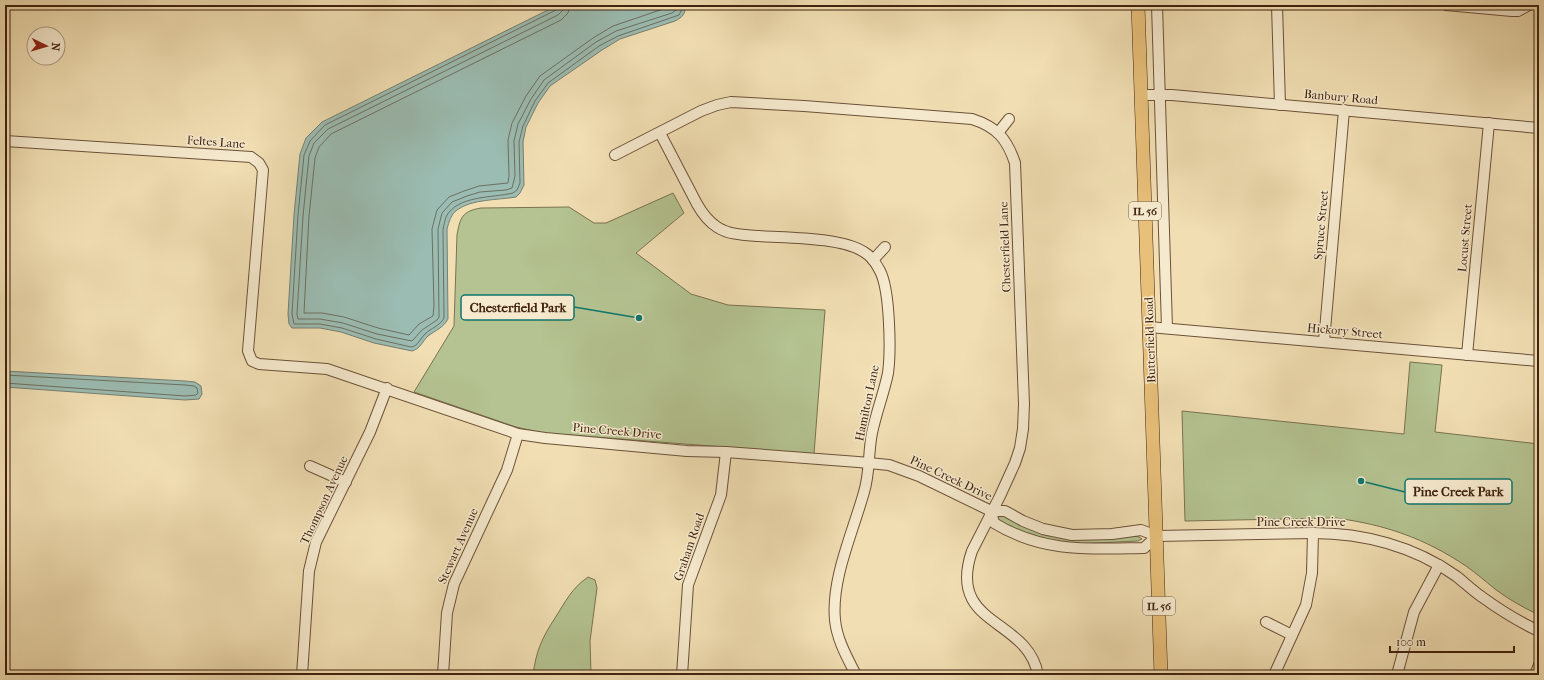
<svg xmlns="http://www.w3.org/2000/svg" width="1544" height="680" font-family="'IM FELL French Canon',serif">
<rect width="100%" height="100%" fill="#f1dfb3"/>
<filter id="stains"><feTurbulence type="fractalNoise" baseFrequency=".005" numOctaves="4"/><feColorMatrix values="0 0 0 0 .2 0 0 0 0 .09 0 0 0 0 .02 0 0 0 .5 -.17"/></filter>
<radialGradient id="worn" r=".72"><stop offset=".6" stop-color="#630" stop-opacity="0"/><stop offset="1" stop-color="#630" stop-opacity=".3"/></radialGradient>
<!-- green -->
<g fill="#b4c391" stroke="#7a7250">
<path d="M673,193L684,213L636,253L691,294L728,305L825,310L814,454L543,433L516,427L414,392L454,326L457,235C460,218 462,211 481,208L569,207L594,223H606Z"/>
<path d="M1410,362L1442,365L1435,432L1539,444V615C1524,608 1508,599 1495,589C1485,581 1476,573 1466,566C1424,538 1386,525 1336,518L1185,521L1182,411L1404,434Z"/>
<path d="M1001,513L1026,526L1134,536L1139,537L1142,539L1138,541L1074,544L1026,536L998,521L997,515Z"/>
<path d="M588,577L595,580L597,588L590,641L591,675H533C536,651 542,638 555,618C566,601 571,589 588,577Z"/>
</g>
<!-- water -->
<g fill="#9bbcb2" stroke="#777e71">
<path d="M558,5H686C685,14 683,17 675,21L620,39L602,50L550,86L538,103L526,127L523,142L524,185L520,193L516,197C499,200 471,199 457,210C451,214 449,222 447,229L448,319C443,328 436,330 428,336C422,342 420,349 412,351L374,343L341,332L320,328H292L289,324L288,314L294,215L300,154L306,138L322,122Z"/>
<path d="M5,371L185,381L195,382L201,386L202,394L199,399L185,400L5,387Z"/>
</g>
<g fill="none" stroke-linecap="round" stroke-linejoin="round">
<!-- shore -->
<g stroke="#6e6f60" stroke-width="1">
<path d="M559,5L556,10L325,125L310,141L304,155L298,215L292,314L294,324H320L342,328L376,339L411,347C418,346 420,339 425,334C431,328 440,326 444,318L443,229C444,225 445,220 446,217C457,195 493,198 513,193L517,190L520,183L519,142L523,126L535,101L548,83L599,46L618,36L679,15L681,11L682,5"/>
<path d="M564,5L563,10L558,15L328,129L314,143L309,156L303,216L297,314L298,319H320L343,323L377,334L412,341L422,330L437,320L439,317L438,229L442,213L452,202L467,196L480,192L506,190L512,188L515,176L514,141L518,124L531,99L544,80L596,42L616,31L672,13L676,10L677,5"/>
<path d="M570,5L568,13L561,20L331,134L319,147L315,158L309,216L304,313H322L344,317L378,328L409,335L419,324L433,316L434,306L432,229L437,210L449,197L464,191L479,186L508,183L509,176L508,140L512,123L526,96L540,76L593,38L613,26L669,7L671,5"/>
<path d="M5,375L185,385L194,386L197,388L198,393L196,395L185,396L5,383"/>
</g>
<defs>
<g id="minor">
<path d="M1157,5L1167,328"/>
<path d="M1277,5L1280,105"/>
<path d="M1446,5L1512,11H1518L1529,5"/>
<path d="M1141,95H1172L1539,128"/>
<path d="M660,133L697,204C702,213 708,221 717,227C729,235 745,235 759,236C787,238 841,237 864,252C871,256 876,263 880,271C890,290 891,351 888,373C884,393 876,413 872,433C868,453 870,473 864,492C853,532 831,579 835,620C837,640 847,657 856,675"/>
<path d="M998,133L1009,119"/>
<path d="M5,141L251,157L259,163L263,170L248,351L252,361L259,364L327,369L518,434L545,438L687,451L726,452L858,462L889,465L919,476L991,511H1005L1023,521L1043,529L1072,535L1112,534L1141,530L1157,536L1313,533C1363,533 1414,546 1456,576C1465,583 1473,591 1482,597C1500,610 1519,622 1539,631"/>
<path d="M615,155L701,111L717,105L731,102L804,106L972,119C997,127 1007,139 1015,163L1024,404L1023,429L1020,448L1015,463L1000,496L972,551C946,627 1028,617 1038,675"/>
<path d="M873,260L885,247"/>
<path d="M1149,327L1539,361"/>
<path d="M1324,342L1344,110"/>
<path d="M1467,355L1489,123"/>
<path d="M310,466L346,482"/>
<path d="M991,511L994,523C1043,553 1089,549 1144,548L1157,536"/>
<path d="M1266,622L1292,635"/>
<path d="M302,675L309,571L316,542L370,432L387,388"/>
<path d="M443,675L447,613L454,584L507,470L518,434"/>
<path d="M682,675L688,585L721,495L726,452"/>
<path d="M1274,675L1306,605L1312,573L1313,533"/>
<path d="M1398,675V671L1414,612L1439,565"/>
<path d="M1535,675L1539,665"/>
</g>
<path id="major" d="M1138,5L1161,675"/>
</defs>
<!-- minor casing -->
<use href="#minor" stroke="#6c5138" stroke-width="12"/>
<!-- major casing -->
<use href="#major" stroke="#40220f" stroke-width="14"/>
<!-- minor -->
<use href="#minor" stroke="#f6eace" stroke-width="10"/>
<!-- major -->
<use href="#major" stroke="#e8c07a" stroke-width="13"/>
</g>
<g text-anchor="middle" dominant-baseline="central" stroke-width="3" stroke-linejoin="round" paint-order="stroke">
<!-- shield labels -->
<g fill="#f6eace" stroke="#775e48" stroke-width="1">
<rect x="1129" y="202" width="32" height="18" rx="3"/>
<rect x="1143" y="597" width="32" height="18" rx="3"/>
</g>
<g font-size="11" font-weight="bold" fill="#40220f">
<text x="1145" y="211">IL 56</text>
<text x="1159" y="606">IL 56</text>
</g>
<!-- street labels -->
<g font-size="12" fill="#40220f" stroke="#f6eace">
<text transform="translate(1341 97) rotate(5)">Banbury Road</text>
<text transform="translate(216 142) rotate(4)">Feltes Lane</text>
<text transform="translate(1321 225) rotate(-85)">Spruce Street</text>
<text transform="translate(1465 238) rotate(-85)">Locust Street</text>
<text transform="translate(1005 247) rotate(-92)">Chesterfield Lane</text>
<text transform="translate(1345 331) rotate(5)">Hickory Street</text>
<text transform="translate(1150 340) rotate(-92)">Butterfield Road</text>
<text transform="translate(867 403) rotate(-78)">Hamilton Lane</text>
<text transform="translate(617 431) rotate(5)">Pine Creek Drive</text>
<text transform="translate(951 478) rotate(25)">Pine Creek Drive</text>
<text transform="translate(324 500) rotate(-65)">Thompson Avenue</text>
<text x="1301" y="522">Pine Creek Drive</text>
<text transform="translate(458 546) rotate(-66)">Stewart Avenue</text>
<text transform="translate(689 547) rotate(-71)">Graham Road</text>
</g>
</g>
<!-- callouts -->
<path fill="none" stroke="#0f766e" stroke-width="1.5" d="M639 318L574 307M1361 481L1405 492"/>
<g fill="#0f766e" stroke="#f6eace" stroke-width="1.5">
<circle cx="639" cy="318" r="4"/>
<circle cx="1361" cy="481" r="4"/>
</g>
<g fill="#f6eace" stroke="#0f766e" stroke-width="1.5">
<rect x="461" y="295" width="113" height="25" rx="4"/>
<rect x="1405" y="479" width="107" height="25" rx="4"/>
</g>
<g font-size="13" text-anchor="middle" font-weight="bold" fill="#40220f">
<text x="518" y="312">Chesterfield Park</text>
<text x="1458" y="496">Pine Creek Park</text>
</g>
<!-- margin -->
<rect width="1544" height="680" fill="none" stroke="#f1dfb3" stroke-width="20"/>
<rect x="6" y="6" width="1532" height="668" fill="none" stroke="#40220f" stroke-width="2"/>
<rect x="10" y="10" width="1524" height="660" fill="none" stroke="#40220f"/>
<!-- north arrow -->
<g transform="translate(46 46) rotate(95)"><circle r="19" fill="#f6eace" stroke="#ad9a82"/>
<path d="M0-3L7 15L0 10L-7 15Z" fill="#8f2418"/>
<text y="-6" font-size="11" font-weight="bold" text-anchor="middle" fill="#40220f">N</text>
</g>
<!-- scale -->
<path d="M1390 646v6h124v-6" fill="none" stroke="#40220f" stroke-width="2"/>
<text x="1396" y="646" font-size="12" fill="#40220f" stroke="#f6eace" stroke-width="3" paint-order="stroke">100 m</text>
<rect width="100%" height="100%" filter="url(#stains)"/>
<rect width="100%" height="100%" fill="url(#worn)"/>
</svg>
